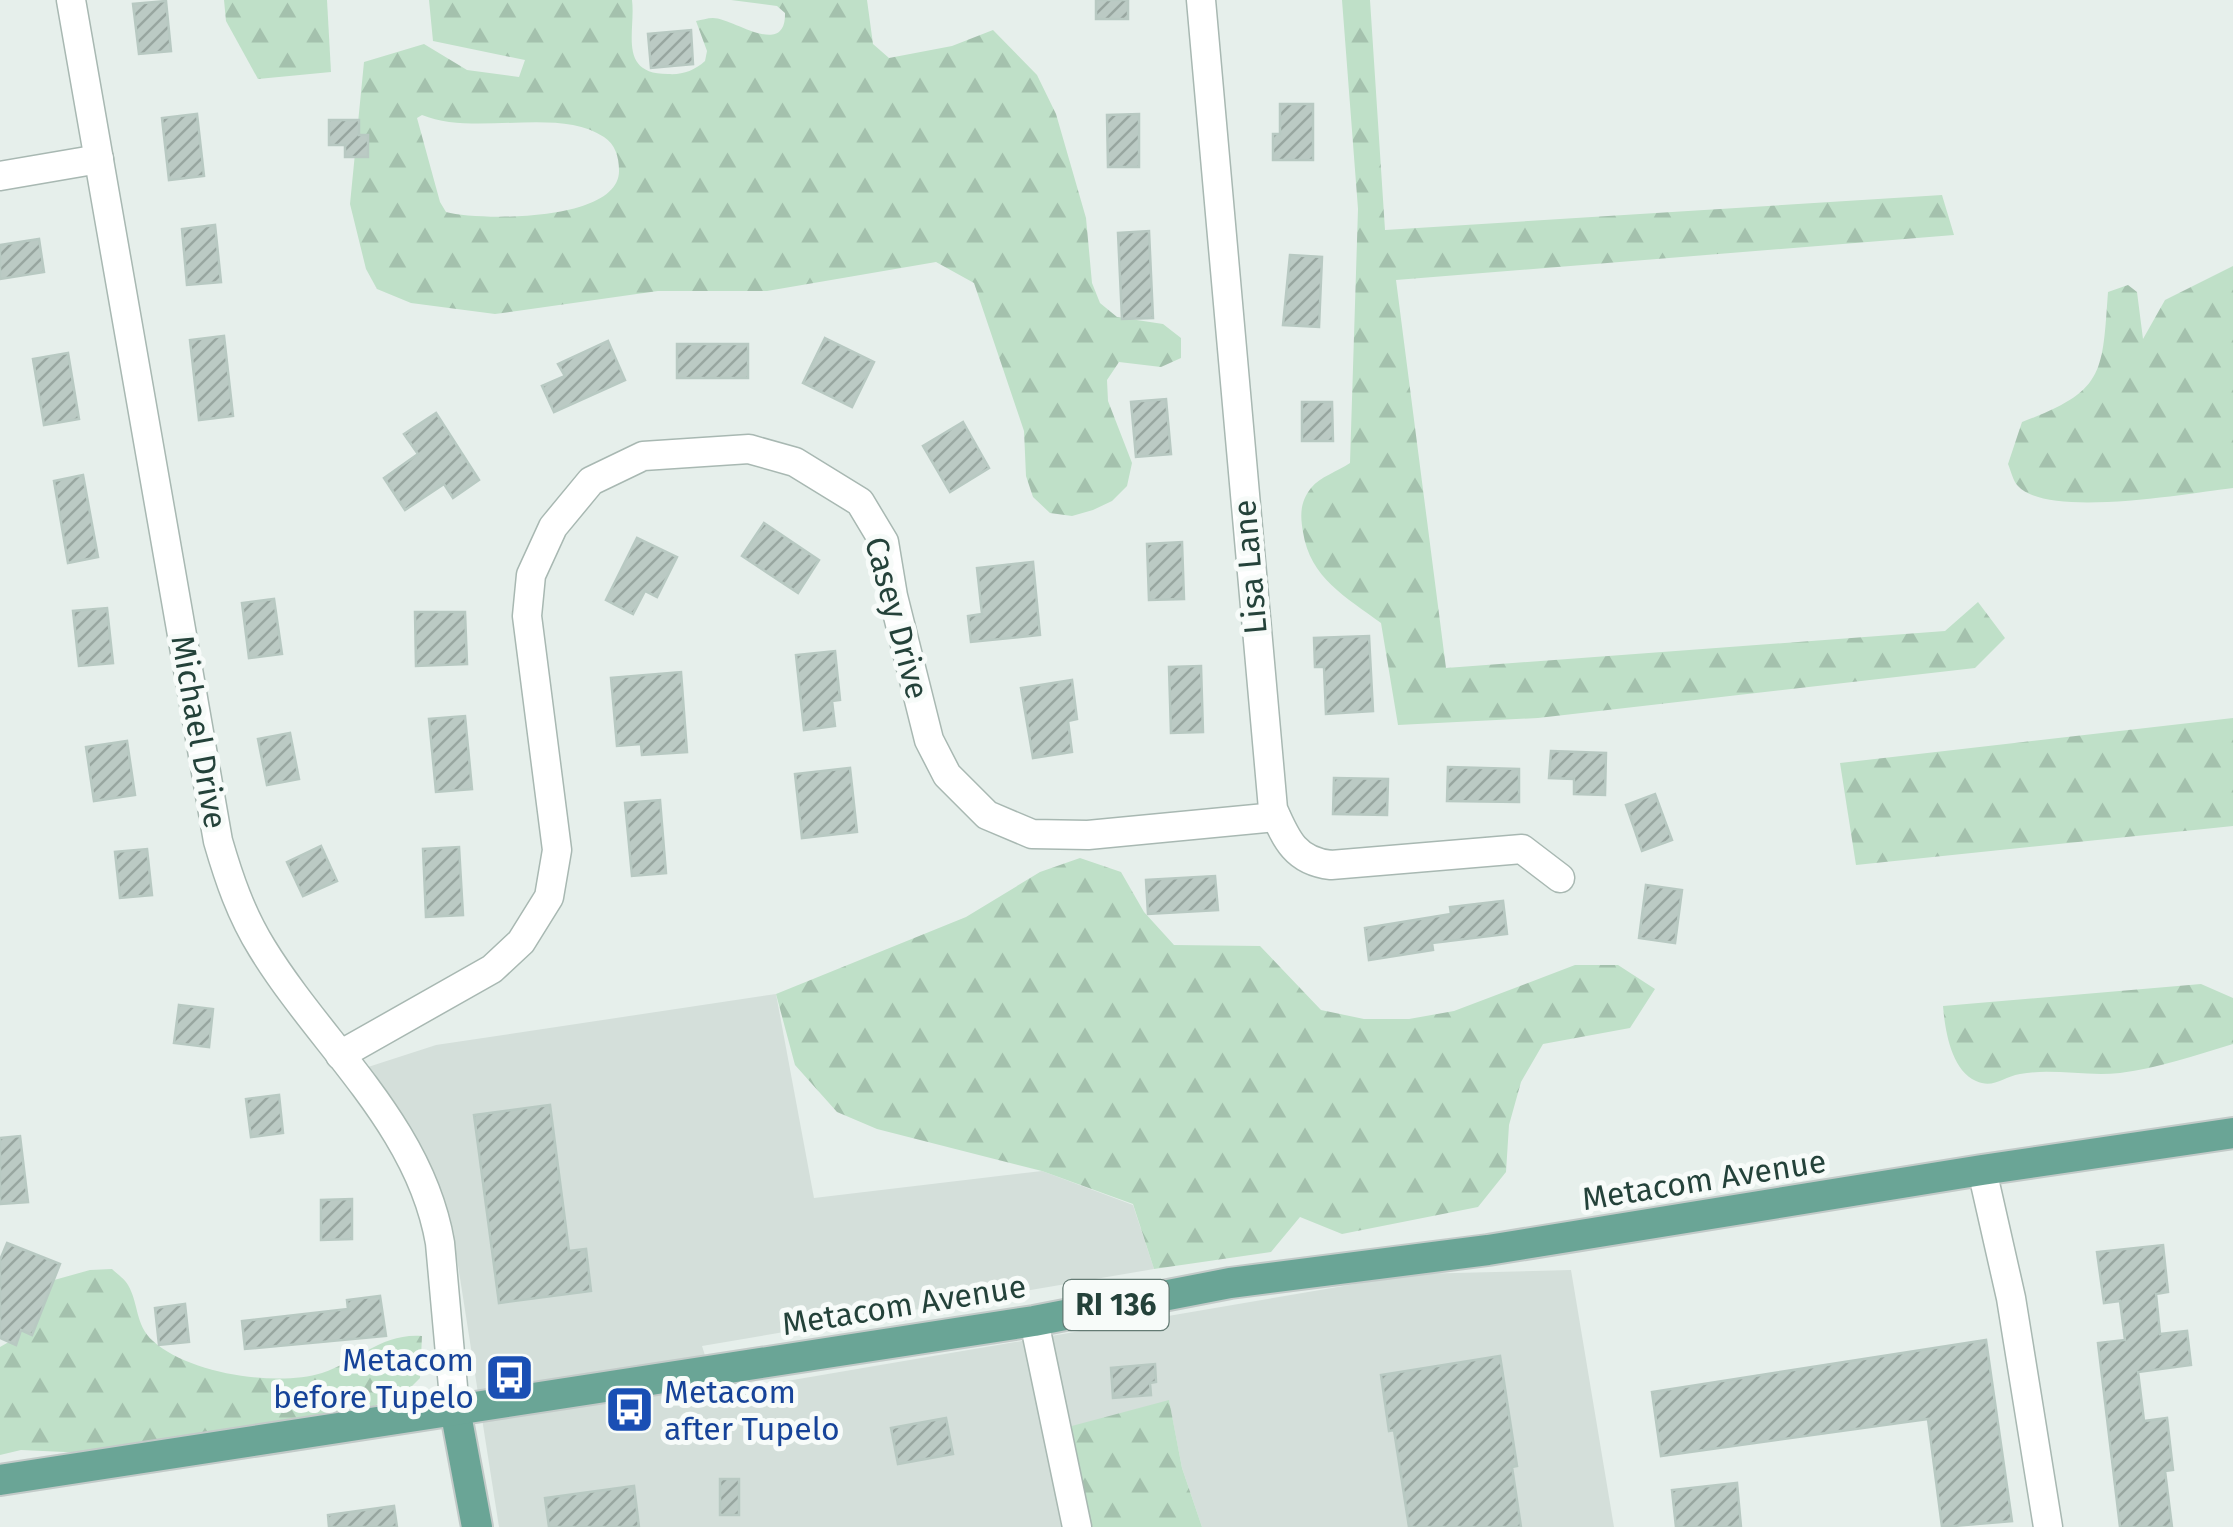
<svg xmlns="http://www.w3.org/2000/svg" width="2233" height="1527" font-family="'Fira Sans',sans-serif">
<defs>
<pattern id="forest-firs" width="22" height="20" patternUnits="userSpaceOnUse" patternTransform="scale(2.5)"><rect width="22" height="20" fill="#bfe0c8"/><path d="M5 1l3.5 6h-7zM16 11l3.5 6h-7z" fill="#a4c1ad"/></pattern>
<pattern id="building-hatch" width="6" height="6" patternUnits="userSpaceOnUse" patternTransform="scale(2.5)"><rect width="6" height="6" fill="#bbcac4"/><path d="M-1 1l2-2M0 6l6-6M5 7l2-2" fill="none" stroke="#98a6a0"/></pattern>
</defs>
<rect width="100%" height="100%" fill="#e6efeb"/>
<!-- built -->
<path fill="#d4dfda" d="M776,994L814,1198L1042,1171L1133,1205L1154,1269L702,1346L717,1393L1414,1274L1571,1270L1614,1527H1202L1182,1468L1169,1401L1087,1527H499L457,1259L432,1186L365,1068L436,1045Z"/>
<!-- forest -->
<g fill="url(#forest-firs)" fill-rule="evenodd">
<path d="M224,0H327L331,72L258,79L226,21Z"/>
<path d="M429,0H632C636,31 617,74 668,74C682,75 694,71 705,61L707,51L696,21C702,20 707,18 713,18C733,18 786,59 785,13L777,6L731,0H867L873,44L889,58L952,46L993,30L1037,75L1056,114L1086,218L1092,283L1100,303L1117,317L1163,324L1181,338V358L1161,367L1119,362L1107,380L1108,401L1132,463L1127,486L1112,501L1093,510L1072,516L1050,513L1033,497L1026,476L1024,431L974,283L936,262L767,291H658L495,314L411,303L377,289L366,269L350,204L364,62L424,44L467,70L519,77L525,60L433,41ZM422,115C475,137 558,106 604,137C615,144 619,157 619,170C621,222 480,221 446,212L440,202L417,118Z"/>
<path d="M1342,0H1370L1385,230L1942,195L1954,235L1396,280L1446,668L1945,631L1978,602L2005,638L1975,668L1538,718L1398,725L1381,623C1346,597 1310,578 1303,532C1300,515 1300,502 1311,488C1320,477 1338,471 1350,463L1358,209Z"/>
<path d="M2233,266V488C2190,493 2047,519 2018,486C2013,481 2011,471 2008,464L2022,422C2105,391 2102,374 2108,292L2128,285L2137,292L2143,339L2165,300Z"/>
<path d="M2233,718V826L1856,865L1840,763Z"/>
<path d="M1080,858L1121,872L1144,912L1174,945L1260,946L1321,1010L1364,1019H1409L1454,1011L1575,965H1618L1655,989L1630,1028L1543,1044L1521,1082L1509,1125L1506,1172L1478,1207L1342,1234L1300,1217L1271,1252L1154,1269L1133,1204L1042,1171L877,1129L837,1112L795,1065L776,994L966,917L1040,872Z"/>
<path d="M2201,984L2233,998V1044C2196,1055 2159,1068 2120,1073C2088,1077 2052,1068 2020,1074C2003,1077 1993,1089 1976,1081C1951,1070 1945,1030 1943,1006Z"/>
<path d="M112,1269C117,1274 125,1279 128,1285C139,1304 135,1325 153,1341C189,1374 277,1387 322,1373C359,1361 381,1333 422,1336L420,1378L405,1393L364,1410L108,1454L21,1450L0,1455V1347L14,1339L47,1282L90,1270Z"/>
<path d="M1169,1400L1182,1468L1202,1527H1087L1068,1427Z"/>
</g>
<!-- building -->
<g fill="url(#building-hatch)" stroke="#b8c9c2" stroke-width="2.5">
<rect x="1096" y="0" width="32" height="19"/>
<path d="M166,1L171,51L139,54L133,4Z"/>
<path d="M691,30L693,64L651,68L648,34Z"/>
<path d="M1280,104H1313V160H1273V134H1280Z"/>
<path d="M197,114L204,176L169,180L162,118Z"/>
<path d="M1139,114V167H1108L1107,115Z"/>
<path d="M329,120H359V135H368V157H345V145H329Z"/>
<path d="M215,225L221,282L187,285L182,229Z"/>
<path d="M1149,231L1153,318L1122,319L1118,233Z"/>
<path d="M39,239L44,272L0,279V245Z"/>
<path d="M1290,255L1322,257L1319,327L1283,325Z"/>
<path d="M224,336L233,416L199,420L190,340Z"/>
<path d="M825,338L874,362L852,407L803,383Z"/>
<path d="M608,341L625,380L554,412L542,386L565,376L558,364Z"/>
<rect x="677" y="344" width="71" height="34"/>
<path d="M68,353L79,419L44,425L33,359Z"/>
<path d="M1166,399L1171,454L1136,457L1131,402Z"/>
<path d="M1302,402H1332L1333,441H1302Z"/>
<path d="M436,413L479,480L453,498L444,484L405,510L384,478L418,454L404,434Z"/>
<path d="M963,422L989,468L950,492L923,446Z"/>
<path d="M83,475L98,557L68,563L54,481Z"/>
<path d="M764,523L819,560L798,593L742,556Z"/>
<path d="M637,538L677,557L657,597L645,591L633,614L606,600Z"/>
<path d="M1182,542L1184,599L1149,600L1147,544Z"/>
<path d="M1033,562L1040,635L971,642L968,616L982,614L977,568Z"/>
<path d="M274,599L282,654L249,658L242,603Z"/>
<path d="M107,608L113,663L79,666L73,611Z"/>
<path d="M415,612H465L467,664L416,666Z"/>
<path d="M1369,636L1373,711L1326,714L1324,667H1315L1314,638Z"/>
<path d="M835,651L840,700L832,701L835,726L804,730L796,655Z"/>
<path d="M1201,666L1203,732L1171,733L1169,667Z"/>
<path d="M681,672L687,752L642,755L641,744L617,746L611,678Z"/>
<path d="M1072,680L1077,719L1068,721L1072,752L1033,758L1021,688Z"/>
<path d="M465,716L472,789L436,792L429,719Z"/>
<path d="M290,733L299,779L267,785L258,739Z"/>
<path d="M127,741L135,795L94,801L86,747Z"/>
<path d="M1551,751L1606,753L1605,795L1574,794V779L1549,778Z"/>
<path d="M1448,767L1519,769V802L1447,801Z"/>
<path d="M850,768L857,832L802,838L795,774Z"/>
<path d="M1334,778L1388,779L1387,815L1333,814Z"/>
<path d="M1655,794L1672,840L1642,851L1626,805Z"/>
<path d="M660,800L666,873L632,876L625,803Z"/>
<path d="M321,846L337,881L303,896L287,862Z"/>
<path d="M459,847L463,915L426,917L423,849Z"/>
<path d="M147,849L152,895L120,898L115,852Z"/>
<path d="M1215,876L1218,910L1148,914L1146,880Z"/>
<path d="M1646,885L1682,890L1675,943L1639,938Z"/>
<path d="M1503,901L1507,934L1432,943L1433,950L1369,960L1365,928L1451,914L1450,907Z"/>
<path d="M179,1005L213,1009L209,1047L174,1043Z"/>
<path d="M279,1095L283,1133L251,1137L246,1099Z"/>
<path d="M550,1105L569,1251L586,1249L591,1291L499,1303L474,1115Z"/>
<path d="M20,1136L28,1202L0,1204V1138Z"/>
<path d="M352,1199V1239L321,1240V1200Z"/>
<path d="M7,1243L60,1264L32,1335L21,1330L16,1345L0,1338V1260Z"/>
<path d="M2163,1245L2168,1292L2156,1294L2160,1334L2187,1331L2191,1365L2138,1372L2144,1421L2167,1418L2173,1470L2165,1471L2172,1527H2120L2098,1343L2125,1340L2120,1301L2104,1303L2097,1252Z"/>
<path d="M380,1296L386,1336L245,1349L242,1321L348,1309L347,1300Z"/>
<path d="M185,1304L189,1342L159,1345L155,1308Z"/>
<path d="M1986,1340L2012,1521L1942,1527L1928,1419L1661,1456L1652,1392Z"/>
<path d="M1500,1356L1517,1466L1512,1467L1521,1527H1409L1394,1430L1389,1431L1381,1375Z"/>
<path d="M1155,1364L1156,1382L1150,1383L1151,1395L1113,1398L1111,1368Z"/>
<path d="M946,1418L953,1454L898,1464L891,1428Z"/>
<rect x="720" y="1479" width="19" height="36"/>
<path d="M1737,1483L1741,1527H1676L1672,1490Z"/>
<path d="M634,1486L639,1527H549L545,1498Z"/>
<path d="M394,1506L397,1527H329L328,1515Z"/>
</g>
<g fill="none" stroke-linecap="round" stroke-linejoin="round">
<defs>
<g id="minor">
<path d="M71,0L218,841C229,879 241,914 262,948C322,1046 420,1125 440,1243L455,1409"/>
<path d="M1201,0L1273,809C1286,839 1295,861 1331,865L1522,849L1560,878"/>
<path d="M0,176L99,159"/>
<path d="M340,1055L492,969L521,942L549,897L557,850L527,616L531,575L553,527L591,481L643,456L749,449L795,462L860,502L884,542L893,596L929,740L947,775L987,815L1032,834L1088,835L1276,817"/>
<path d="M1982,1170L2011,1298L2048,1527"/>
<path d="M1034,1321L1077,1527"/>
</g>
<g id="major">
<path d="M455,1409L477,1527"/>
<path d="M0,1480L1034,1321L1230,1283L1488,1250L1982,1170L2233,1133"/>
</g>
</defs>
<!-- minor casing -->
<use href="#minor" stroke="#a8b8b2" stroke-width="31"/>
<!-- major casing -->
<use href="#major" stroke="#c2cac8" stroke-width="34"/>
<!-- minor -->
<use href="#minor" stroke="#fff" stroke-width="28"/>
<!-- major -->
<use href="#major" stroke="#6aa596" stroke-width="30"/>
</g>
<!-- icons -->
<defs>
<symbol id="bus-square" viewBox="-11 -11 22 22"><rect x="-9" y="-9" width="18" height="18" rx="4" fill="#1a4fb4" stroke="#f7fbf9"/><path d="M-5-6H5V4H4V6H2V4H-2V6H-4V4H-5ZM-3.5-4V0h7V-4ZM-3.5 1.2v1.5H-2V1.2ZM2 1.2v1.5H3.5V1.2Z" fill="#fff"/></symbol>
</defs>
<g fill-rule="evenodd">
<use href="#bus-square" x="482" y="1350" width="55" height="55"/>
<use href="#bus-square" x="602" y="1382" width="55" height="55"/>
</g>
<g text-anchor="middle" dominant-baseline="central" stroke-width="10" stroke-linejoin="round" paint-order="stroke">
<!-- shield labels -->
<rect fill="#f7fbf9" stroke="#637a73" stroke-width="2.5" x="1063.5" y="1280" width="105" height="50" rx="8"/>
<g font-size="30" font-weight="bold" fill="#24423a">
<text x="1116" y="1305">RI 136</text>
</g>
<!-- street labels -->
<g font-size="32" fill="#24423a" stroke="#f7fbf9">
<text transform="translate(1250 567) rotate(-95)">Lisa Lane</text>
<text transform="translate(897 618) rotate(75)">Casey Drive</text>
<text transform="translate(199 732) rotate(80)">Michael Drive</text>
<text transform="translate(1704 1180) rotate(-9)">Metacom Avenue</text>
<text transform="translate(904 1305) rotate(-9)">Metacom Avenue</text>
</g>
<!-- transit labels -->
<g font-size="32" fill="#164399" stroke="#f7fbf9" text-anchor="end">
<text x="474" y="1360">Metacom<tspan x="474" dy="37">before Tupelo</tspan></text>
<text x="664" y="1392" text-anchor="start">Metacom<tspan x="664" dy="37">after Tupelo</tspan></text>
</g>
</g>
</svg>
